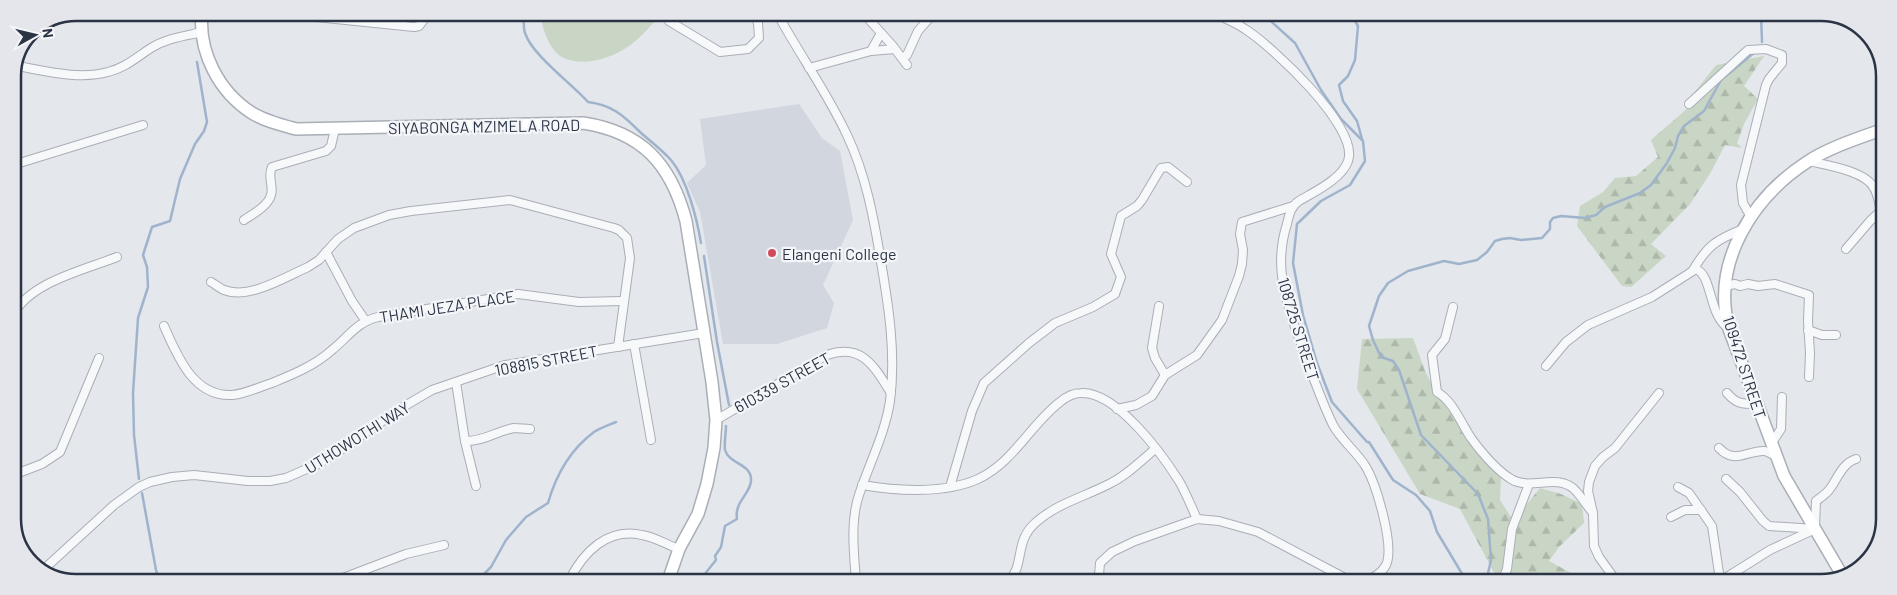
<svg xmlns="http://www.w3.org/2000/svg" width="1897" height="595" font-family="Barlow,sans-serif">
<defs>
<pattern id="forest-firs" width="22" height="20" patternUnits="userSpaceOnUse" patternTransform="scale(1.25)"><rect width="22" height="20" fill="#c9d6c5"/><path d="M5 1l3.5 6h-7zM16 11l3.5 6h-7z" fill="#adb8ab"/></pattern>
</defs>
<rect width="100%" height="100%" fill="#e4e7ec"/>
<!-- built -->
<path fill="#d2d6de" d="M799,104L822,138L840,151L853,220L823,285L834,303L827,328L777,344H723L700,212L687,183L706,165L700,119Z"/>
<!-- forest -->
<g fill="url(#forest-firs)">
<path d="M1764,56L1744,86L1758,99L1744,124L1737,143L1742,148L1725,145L1711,172L1690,204L1651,244L1666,256L1631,287L1622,286L1577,226L1580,206L1603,192L1615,178L1636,176L1658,157L1651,140L1689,107L1694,93L1716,65Z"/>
<path d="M1413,338L1425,371L1439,398L1455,417L1479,455L1501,478L1500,500L1511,517L1527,504L1540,488L1561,494L1582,504L1584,523L1559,547L1549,561L1573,574L1570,582H1499L1460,509L1420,494L1357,389L1362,339Z"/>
</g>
<!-- green -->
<path fill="#c9d6c5" d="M540,13H662C651,25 642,37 629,46C612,58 582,68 562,57C549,50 542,27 540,13Z"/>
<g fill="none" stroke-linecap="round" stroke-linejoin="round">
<!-- stream -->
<g stroke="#9fb4cc" stroke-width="2.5">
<path d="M524,13C524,19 523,27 525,33C532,55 572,84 588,102C612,105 623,115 640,132C650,141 662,150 671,160C687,179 697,219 701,243"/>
<path d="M1263,14L1295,43L1321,90L1341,119L1363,141L1365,161L1350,185L1321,201L1297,224L1293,263L1303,315L1317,363L1332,402L1367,442H1369L1393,480L1416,495L1430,511L1437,532L1467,582"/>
<path d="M1351,14L1358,26L1355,60L1348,76L1339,85L1343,101L1357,121L1362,139"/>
<path d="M1761,15L1762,42"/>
<path d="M704,256L717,342L729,405"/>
<path d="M139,479L134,435L133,393L138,318L148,287L147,267L143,255L152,227L170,221L180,179L195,144L204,131L207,122L197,62"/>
<path d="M142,493L156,570L159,580"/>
<path d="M477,581L491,567L506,540L526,517L548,503C556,475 571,449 594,432C600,428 609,425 616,422"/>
<path d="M702,581L704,575L716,560L715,556L721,547L725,526L737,519C734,501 752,493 751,479C751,464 729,464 725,450C724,443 726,433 726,426"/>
<path d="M1486,582L1491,560L1488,519L1478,494L1421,435L1399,370L1393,361L1381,357L1373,340L1369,326L1379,296L1388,283L1408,271L1444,261L1459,264L1477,260L1487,252L1495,241L1502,239L1510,238L1521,240L1542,238L1550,229V222L1553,218L1561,216L1585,218L1596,215L1605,207L1640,193L1651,185L1667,163L1675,148L1678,136L1684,126L1704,111L1721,80L1755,52"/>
</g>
<defs>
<g id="street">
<path d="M777,13C799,54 827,92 847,135C866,175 874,219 881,262C889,308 896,355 890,401C885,434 869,464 859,495C850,521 854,554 856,581"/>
<path d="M864,14L892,45L907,65"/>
<path d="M1215,14C1225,18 1236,23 1245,29C1272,46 1360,128 1348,161C1342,179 1314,192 1299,201C1291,206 1289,215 1287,224C1275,261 1283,291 1295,327C1307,360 1318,394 1333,425C1342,441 1356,451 1366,467C1376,484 1395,546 1386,565C1382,573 1371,579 1362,582"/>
<path d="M295,17H316L414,27L419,26L429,13"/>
<path d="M669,21L720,52L748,49L759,38L758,23L754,13"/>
<path d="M871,51L895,49"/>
<path d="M902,58L907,55L918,31L933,14"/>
<path d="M17,66C46,71 79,80 108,72C125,68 137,57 151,48C167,38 185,36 202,32"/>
<path d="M809,68L871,51L881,33"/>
<path d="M1689,104L1748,50L1766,49L1782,55V63L1769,79L1766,85L1741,185L1743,203L1751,217"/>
<path d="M1809,161C1826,165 1866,171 1874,188C1879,196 1878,206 1884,214"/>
<path d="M13,165L143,125"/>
<path d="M244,220C253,214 268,206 271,195C274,186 267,176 272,167L326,151L331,146L335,129"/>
<path d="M1846,249L1870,221L1884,208"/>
<path d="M326,252L352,301L365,320"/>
<path d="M1693,270C1708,245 1716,240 1743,229"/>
<path d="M211,282C215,284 219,288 224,290C249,300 285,277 308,267L319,260L338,239L354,228L389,215L411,211L510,200L614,228L619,230L627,238L630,258L618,347"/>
<path d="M1725,286L1735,284L1740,286L1748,284L1758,286L1775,284L1809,295L1808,321L1810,353L1809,377"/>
<path d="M1159,306L1152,348L1155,358L1165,375"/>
<path d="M1453,307L1445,339L1432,355L1437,392C1453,401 1461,423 1471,438C1482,453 1495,469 1511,479C1530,491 1556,473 1574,489C1581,496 1587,506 1593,513"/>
<path d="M13,315C30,282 84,270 117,257"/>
<path d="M164,326C177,355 193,397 232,395C245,394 259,387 272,383C294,374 314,366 332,350C348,337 357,322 378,317L518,294L579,302L623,301"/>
<path d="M1808,330L1822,335H1836"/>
<path d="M634,344L651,440"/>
<path d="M1546,366L1566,342L1588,325L1652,297L1696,269C1713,276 1708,315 1729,329"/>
<path d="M456,382L465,441L476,486"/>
<path d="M1727,393C1736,404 1743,404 1756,404"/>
<path d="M1117,409L1136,405L1152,396L1165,375L1197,355L1222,320L1239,276L1242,264L1243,250L1240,234L1242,222L1293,206"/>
<path d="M716,420L827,355C862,343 874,366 891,393"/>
<path d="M465,441C482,442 497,431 514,428C519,428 525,429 530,429"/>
<path d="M1771,444L1781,429L1782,397"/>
<path d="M1719,448C1735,465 1747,450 1765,451C1768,452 1773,455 1776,456"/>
<path d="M13,475L42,464L60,452L99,358"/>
<path d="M1726,479L1740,492L1763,521L1769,526L1815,529"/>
<path d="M862,485C897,491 945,494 978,479C1013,463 1031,424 1060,402C1066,397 1073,393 1081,393C1116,391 1162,454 1179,481C1186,493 1191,506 1197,519"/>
<path d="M950,487L972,411L984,383L1029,343L1055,323L1093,307L1115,294L1121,277L1111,254L1121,216L1137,206L1142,200L1161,168L1168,167L1187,182"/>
<path d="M1678,487L1689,493L1712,526L1719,573L1722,581"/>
<path d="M1671,517L1685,510H1701"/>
<path d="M1815,527L1816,501C1820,498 1826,494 1829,490C1837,480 1842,463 1856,459"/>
<path d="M43,570L114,505L139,487L150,482L172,477L194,475L248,481H270L286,478L318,464L335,454L403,407L432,390L505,365L704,333"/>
<path d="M1099,575L1100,563L1112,552L1135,541L1197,519L1219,521L1258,532L1345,578L1355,582"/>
<path d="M335,581L406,554L444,545"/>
<path d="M569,581C583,552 608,527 642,535C655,537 667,545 679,549"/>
<path d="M1008,581C1025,567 1014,543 1034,524C1055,504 1084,497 1109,484C1126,476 1141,461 1155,449"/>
<path d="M1502,582L1507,569L1512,529L1529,484"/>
<path d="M1617,582L1599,557L1594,546L1593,513L1588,491L1589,482L1595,466L1603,457L1615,448L1659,393"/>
<path d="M1719,582L1770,550L1813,530"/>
</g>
<g id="secondary">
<path d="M202,13C198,52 219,92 252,113C265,121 281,125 296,129L583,123C642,132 671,164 686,221L712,382L716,420L714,448L707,484L698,514L679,549L668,581"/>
<path d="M1842,575L1784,476L1729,329C1711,263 1752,198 1807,162C1830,147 1859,138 1884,129"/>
</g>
</defs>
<!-- street casing -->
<use href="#street" stroke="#a9aeb7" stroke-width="10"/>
<!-- secondary casing -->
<use href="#secondary" stroke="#a9aeb7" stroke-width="14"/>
<!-- street -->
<use href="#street" stroke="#f7f8fa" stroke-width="8"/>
<!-- secondary -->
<use href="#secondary" stroke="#fff" stroke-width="11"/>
</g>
<!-- markers -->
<circle fill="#d1495b" stroke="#f4f6f9" stroke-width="2" cx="772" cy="253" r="5"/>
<g text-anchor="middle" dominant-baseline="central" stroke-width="4.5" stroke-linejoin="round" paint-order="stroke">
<!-- street labels -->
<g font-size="16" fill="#2b3445" stroke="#f4f6f9">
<text transform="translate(484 126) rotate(-1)">SIYABONGA MZIMELA ROAD</text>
<text transform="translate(447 306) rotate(-9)">THAMI JEZA PLACE</text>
<text transform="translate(1299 329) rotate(73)">108725 STREET</text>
<text transform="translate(546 360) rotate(-11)">108815 STREET</text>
<text transform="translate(1745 367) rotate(72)">109472 STREET</text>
<text transform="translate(782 382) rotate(-29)">610339 STREET</text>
<text transform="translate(357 437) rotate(-32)">UTHOWOTHI WAY</text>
</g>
<!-- poi labels -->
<g font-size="16" fill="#2b3445" stroke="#f4f6f9" text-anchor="start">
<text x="782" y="253">Elangeni College</text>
</g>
</g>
<!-- crop -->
<path d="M0 0H1897V595H0ZM76 21H1821A55 55 0 0 1 1876 76V519A55 55 0 0 1 1821 574H76A55 55 0 0 1 21 519V76A55 55 0 0 1 76 21Z" fill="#e4e6eb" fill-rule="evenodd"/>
<path fill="none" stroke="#2b3445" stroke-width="2.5" d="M76 21H1821A55 55 0 0 1 1876 76V519A55 55 0 0 1 1821 574H76A55 55 0 0 1 21 519V76A55 55 0 0 1 76 21Z"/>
<!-- north arrow -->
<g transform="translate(35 35) rotate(82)" stroke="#f4f6f9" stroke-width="4" paint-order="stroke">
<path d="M0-4L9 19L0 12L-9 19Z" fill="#2b3445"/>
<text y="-8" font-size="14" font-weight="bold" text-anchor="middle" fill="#2b3445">N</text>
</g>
</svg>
